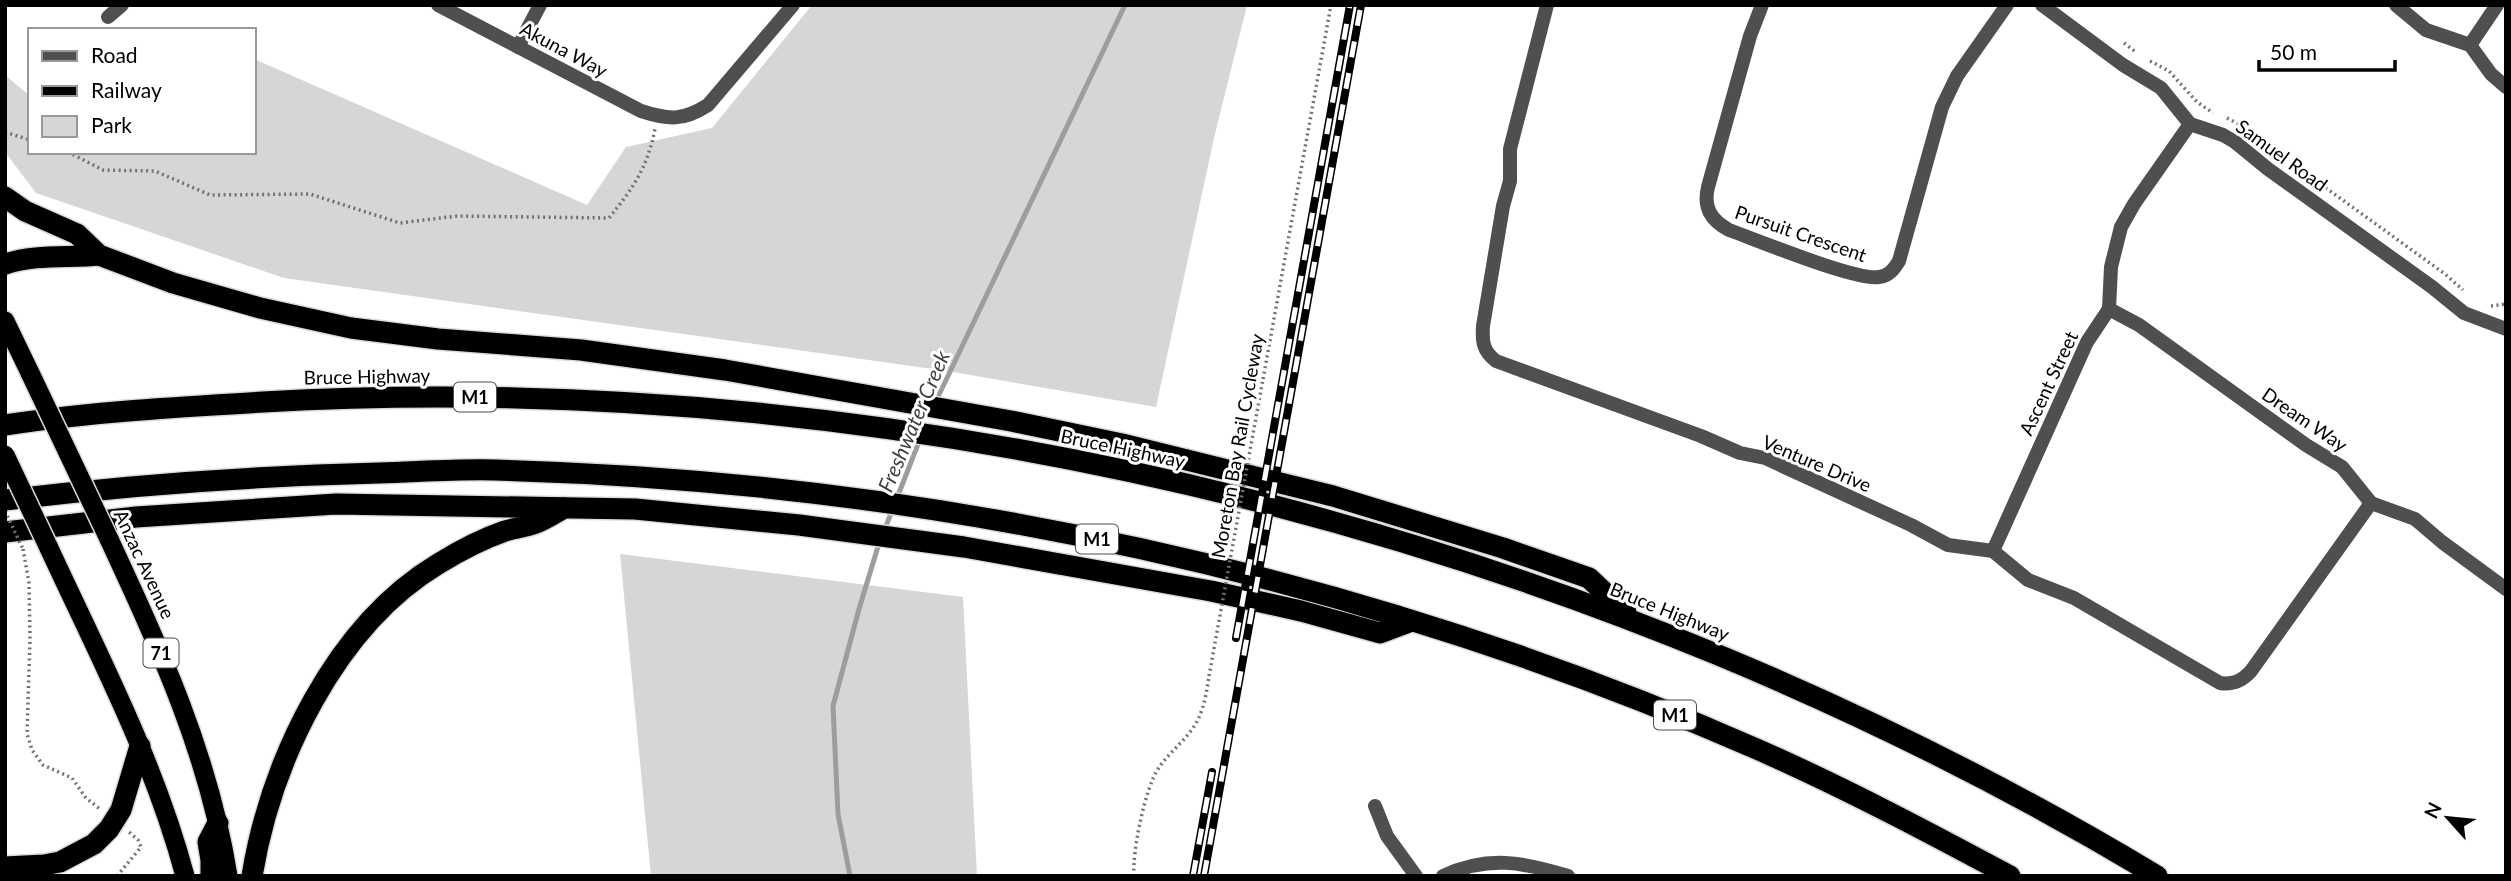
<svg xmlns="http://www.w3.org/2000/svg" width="2511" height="881" font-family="Lato,sans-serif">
<rect width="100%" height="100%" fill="#fff"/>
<!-- green -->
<g fill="#d6d6d6">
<path d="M812,5H1247L1214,138L1156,407L947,371L284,278L36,193L5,152V75L30,96V152H254V59L587,205L626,147L712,128Z"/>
<path d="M620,554L963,597L977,876H651Z"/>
</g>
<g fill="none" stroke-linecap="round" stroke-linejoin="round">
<!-- stream -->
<g stroke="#9d9d9d" stroke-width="5">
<path d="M936,401L1125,5"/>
<path d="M897,498L920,439"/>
<path d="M884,531L892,511"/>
<path d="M850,876L838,814L833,706L859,609L880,540"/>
</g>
<defs>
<g id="trunk">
<path d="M5,321L31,375"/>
<path d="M109,539C160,649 209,755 228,876"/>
<path d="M48,546C98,654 154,760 185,876"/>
</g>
<g id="motorway">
<path d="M5,197L25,211L77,234L99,255L173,283L260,308L351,328L438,339L581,350L725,370L1011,421L1122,444L1333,496L1503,548L1589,578L1626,613"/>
<path d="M5,264C35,254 68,258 99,255"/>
<path d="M5,425C91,412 177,407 263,402C919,365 1595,538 2157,876"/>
<path d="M5,500C130,485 254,476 379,473C417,472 456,469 494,470C927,481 1362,575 1759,750C1845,788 1928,832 2010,876"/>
<path d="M5,532L136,517L336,504L635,509L799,525L964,547L1211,591L1301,611L1380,633L1412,621"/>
<path d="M5,867L44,865L60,862L94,844L109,829L121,810L140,746"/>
<path d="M211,876V860L208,842L218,823"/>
<path d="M252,876C271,761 335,626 438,564C459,551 482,539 505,531C515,528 526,527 536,523C546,519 555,513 564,508"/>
</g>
</defs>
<!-- trunk casing -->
<use href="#trunk" stroke="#dbdbdb" stroke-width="22"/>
<!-- motorway casing -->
<use href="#motorway" stroke="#dbdbdb" stroke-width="24"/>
<!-- path -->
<g stroke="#717171" stroke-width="3.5" stroke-dasharray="2 3.5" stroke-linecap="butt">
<path d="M2124,43L2137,53"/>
<path d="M2150,61L2169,71L2197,102L2213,113"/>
<path d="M2227,118L2250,130L2272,149L2445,274L2463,290"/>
<path d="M5,132L30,140"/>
<path d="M68,152L103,170L155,171L210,195L310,194L400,223L457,216L609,218C634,187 647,168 655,129"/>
<path d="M2491,306L2506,304"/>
<path d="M1263,379L1331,5"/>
<path d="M23,549L29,583L30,639L27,734L32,750L43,765L72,778L86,798L100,809"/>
<path d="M117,876L141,847L138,840L128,831"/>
<path d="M1134,876C1132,852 1145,789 1158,769C1167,755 1180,745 1190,732C1203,716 1206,696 1209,676"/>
</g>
<!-- minor -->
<g stroke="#4f4f4f" stroke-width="14">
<path d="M438,5L641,111C669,120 683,121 708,105L793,5"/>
<path d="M1547,5L1510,149V181L1503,206L1483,326C1482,342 1483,351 1496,361L1701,436L1740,453L1765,458L1911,525L1948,545L1993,551L2028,580L2074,598L2220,683C2233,685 2242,681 2251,671L2371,503"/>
<path d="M1762,5L1750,36L1708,187C1703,208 1711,220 1729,230C1757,240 1856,281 1879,277C1889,276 1894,269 1899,261L1942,107L1957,76L2007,5"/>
<path d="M2042,5L2123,65L2161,88L2190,124L2223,135L2235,142L2268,169L2432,287L2464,313L2506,329"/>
<path d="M2396,5L2426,30L2470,45L2491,74L2506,87"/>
<path d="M108,17L122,5"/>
<path d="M2470,45L2497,5"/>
<path d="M518,47L540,5"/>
<path d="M2109,309L2139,325L2306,445L2342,467L2371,503L2415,519L2442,542L2506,589"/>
<path d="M1993,551L2087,342L2109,309L2111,267L2121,227L2134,204L2190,124"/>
<path d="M1375,806L1387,836L1416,876"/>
<path d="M1443,876C1488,855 1523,862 1568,876"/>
</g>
<!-- trunk -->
<use href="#trunk" stroke="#000" stroke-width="19"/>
<!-- motorway -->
<use href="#motorway" stroke="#000" stroke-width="21"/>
<defs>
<g id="rail">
<path d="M1236,638L1350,5"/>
<path d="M1193,876L1212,772"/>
<path d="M1204,876L1361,5"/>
</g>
</defs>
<!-- rail casing -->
<use href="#rail" stroke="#000" stroke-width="8"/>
<!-- rail -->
<use href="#rail" stroke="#fff" stroke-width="5" stroke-dasharray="16" stroke-linecap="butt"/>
<defs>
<g id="trunk-bridge">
<path d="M31,375L109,539"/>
<path d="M5,455L48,546"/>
</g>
</defs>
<!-- trunk-bridge casing -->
<use href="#trunk-bridge" stroke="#dbdbdb" stroke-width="22" stroke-linecap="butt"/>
<!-- path-bridge -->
<g stroke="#717171" stroke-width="3.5" stroke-dasharray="2 3.5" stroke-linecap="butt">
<path d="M5,511L23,549"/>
<path d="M1209,676L1263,379"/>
</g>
<!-- trunk-bridge -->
<use href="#trunk-bridge" stroke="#000" stroke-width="19"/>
</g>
<g text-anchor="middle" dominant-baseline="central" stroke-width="6" stroke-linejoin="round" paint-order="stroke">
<!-- shield labels -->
<g fill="#fff" stroke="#4c4c4c" stroke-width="2">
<rect x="454" y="382.5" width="42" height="29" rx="5"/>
<rect x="1076" y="524.5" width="42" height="29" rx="5"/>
<rect x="143.5" y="638.5" width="35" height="29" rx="5"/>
<rect x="1654" y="700.5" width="42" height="29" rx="5"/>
</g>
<g font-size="18" font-weight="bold" fill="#000">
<text x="475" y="397">M1</text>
<text x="1097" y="539">M1</text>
<text x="161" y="653">71</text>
<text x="1675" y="715">M1</text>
</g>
<!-- street labels -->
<g font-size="19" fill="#000" stroke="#fff">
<text transform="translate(564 49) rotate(28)">Akuna Way</text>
<text transform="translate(2282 155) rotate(36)">Samuel Road</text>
<text transform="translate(1801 233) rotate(19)">Pursuit Crescent</text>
<text transform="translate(367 376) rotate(-1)">Bruce Highway</text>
<text transform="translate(2048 383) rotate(-65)">Ascent Street</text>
<text transform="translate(2305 419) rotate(34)">Dream Way</text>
<text transform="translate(1237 446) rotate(-80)">Moreton Bay Rail Cycleway</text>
<text transform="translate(1123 448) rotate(12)">Bruce Highway</text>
<text transform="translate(1817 463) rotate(23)">Venture Drive</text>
<text transform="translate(145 564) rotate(65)">Anzac Avenue</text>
<text transform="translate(1670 611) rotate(22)">Bruce Highway</text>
</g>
<!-- water labels -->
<g font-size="21" font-style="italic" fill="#3e3e3e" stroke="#fff">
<text transform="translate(913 421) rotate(-67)">Freshwater Creek</text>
</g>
</g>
<!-- border -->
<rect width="2511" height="881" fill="none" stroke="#000000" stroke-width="14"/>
<!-- legend -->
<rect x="28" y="28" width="228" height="126" fill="#ffffff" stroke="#999999" stroke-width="2"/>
<rect x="42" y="51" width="35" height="10" fill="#4f4f4f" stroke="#999999" stroke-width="2"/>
<text x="91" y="63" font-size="21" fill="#000000">Road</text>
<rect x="42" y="86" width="35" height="10" fill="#000000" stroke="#999999" stroke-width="2"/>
<text x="91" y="98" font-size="21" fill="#000000">Railway</text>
<rect x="42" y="116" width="35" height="21" fill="#d6d6d6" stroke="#999999" stroke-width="2"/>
<text x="91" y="133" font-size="21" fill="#000000">Park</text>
<!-- north arrow -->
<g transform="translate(2448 818) rotate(297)" stroke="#ffffff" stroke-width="5" paint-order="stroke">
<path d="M0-5L12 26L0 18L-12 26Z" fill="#000000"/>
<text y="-10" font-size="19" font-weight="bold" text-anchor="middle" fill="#000000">N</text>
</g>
<!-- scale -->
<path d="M2259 60v10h136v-10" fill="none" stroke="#000000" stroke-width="3.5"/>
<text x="2270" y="60" font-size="21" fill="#000000" stroke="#ffffff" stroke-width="5" paint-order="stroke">50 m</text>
</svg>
